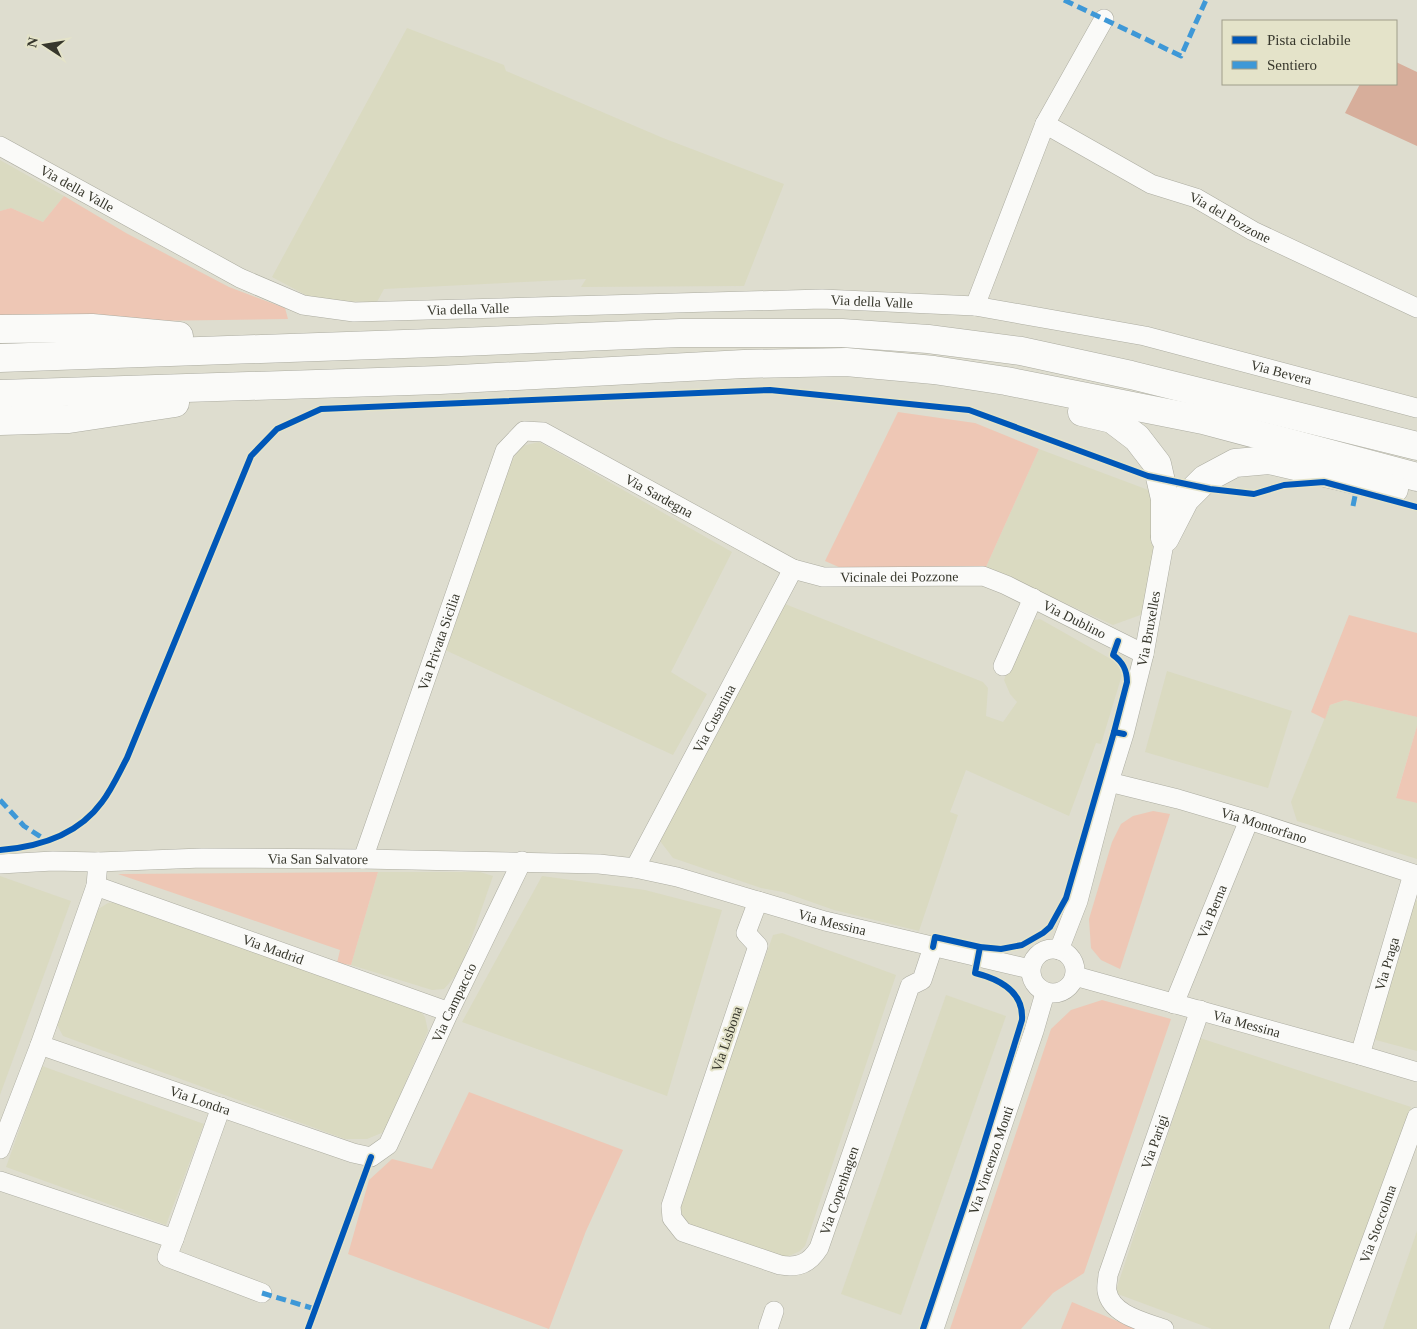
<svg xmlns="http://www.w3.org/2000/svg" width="1417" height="1329" font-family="Georgia,serif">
<rect width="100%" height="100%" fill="#deddcf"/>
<!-- built -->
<g fill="#dadac1">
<path d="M407,28L504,65L506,71L663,138L784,184L744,286L581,287L586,279L384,289L377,302L317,301L272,277Z"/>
<path d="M0,160L64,196L43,222L11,208L0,211Z"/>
<path d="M539,442L732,552L671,672L707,694L673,755L443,649L505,470L522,446Z"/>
<path d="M1039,449L1159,494L1163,510L1143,614L1113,625L986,567Z"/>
<path d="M785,604L983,682L988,688L986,716L1003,722L1017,702L1010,694L1004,680L1025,626L1031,621L1040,619L1118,663L1122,675L1101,744L1096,743L1069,816L966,770L950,812L958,815L919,931L834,910L783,892L761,888L673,858L660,841Z"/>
<path d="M1167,671L1292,711L1268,788L1145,752Z"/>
<path d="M1345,700L1417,717V726L1396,797L1417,803V859L1297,821L1291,802L1330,705Z"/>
<path d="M378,872H480L493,876L466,954L456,975L444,989L432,990L351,965Z"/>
<path d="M0,876L71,901L0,1095Z"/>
<path d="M542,876L645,890L722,910L667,1096L462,1022Z"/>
<path d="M1417,900V1051L1372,1039L1413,903Z"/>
<path d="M121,902L419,1010L425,1017L428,1031L384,1132L367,1139H345L63,1036L56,1023L95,911L108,903Z"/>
<path d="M782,933L896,975L805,1246L800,1251L789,1256H781L692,1225L686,1221L681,1212L680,1202L773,935Z"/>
<path d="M946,995L1006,1016L901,1315L841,1294Z"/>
<path d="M1200,1038L1411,1107L1329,1329H1212L1115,1293Z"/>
<path d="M42,1066L204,1124L166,1225L6,1167Z"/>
<path d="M1417,1231V1329H1383Z"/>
</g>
<!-- green -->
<g fill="#eec7b5">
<path d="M64,196L126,233L229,287L285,308L288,319L0,323V211L11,208L43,222Z"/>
<path d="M898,412L975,423L1039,449L986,567L841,568L825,561Z"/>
<path d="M1349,615L1417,633V717L1345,700L1330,705L1325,719L1311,712Z"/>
<path d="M1417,726V803L1396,798Z"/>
<path d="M1153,811L1170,814L1120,969L1101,960L1091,948L1089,919L1112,842L1121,824L1133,816Z"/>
<path d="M378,872L351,965L337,963L340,950L118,874Z"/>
<path d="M1102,1000L1171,1019L1084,1273L1053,1293L1021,1329H950L1051,1029L1071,1010Z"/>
<path d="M469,1092L623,1150L586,1231L549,1329L348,1254L369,1180L392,1159L432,1169Z"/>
<path d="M1072,1302L1136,1329H1061Z"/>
</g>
<!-- forest -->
<path fill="#d7ae9b" d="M1396,62L1417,72V146L1345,113L1360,84H1396Z"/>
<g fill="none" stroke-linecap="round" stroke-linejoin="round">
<defs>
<g id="minor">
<path id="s1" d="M1104,19L1045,124L975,306L1145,336L1417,408"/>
<path id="s2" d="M1045,124L1151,184L1196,198L1253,231L1417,308"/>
<path id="s3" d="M0,146L240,278L303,305L354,312L822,299L975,306"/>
<path d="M1003,666L1033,598"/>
<path id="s4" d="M1109,782L1178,799L1249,820L1417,875"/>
<path id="s5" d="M363,859L505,451L524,431L543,432L793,569L823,577L983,576L1006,585L1144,654"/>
<path id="s6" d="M98,862L96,886L40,1045L353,1153L371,1157L388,1145L449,1012L522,861"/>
<path id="s7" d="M0,864L53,861L98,862L202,858L363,859L599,864L635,868L677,877L825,921L1030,969"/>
<path id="s8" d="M635,868L793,569"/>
<path id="s9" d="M96,886L449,1012"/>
<path id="s10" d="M758,901L746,933L758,946L671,1206L672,1218L683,1232L780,1265C798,1268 809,1264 819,1248L910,986L922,980L933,947"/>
<circle cx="1053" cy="971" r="22"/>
<path id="s11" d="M1059,950L1078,901L1109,782L1124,734L1144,654L1165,538"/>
<path id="s12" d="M1075,976L1360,1055L1417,1072"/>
<path id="s13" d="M1174,1004L1249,820"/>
<path id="s14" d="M1360,1055L1413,874"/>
<path d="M0,1149L40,1045"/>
<path d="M0,1181L174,1239L221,1107"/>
<path d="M174,1239L167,1257L262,1293"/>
<path d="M768,1329L774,1311"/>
<path id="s15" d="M934,1329L1034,1031L1045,993"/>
<path id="s16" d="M1164,1329C1145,1322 1111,1315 1107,1291C1106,1286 1108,1279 1108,1275L1200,1010"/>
<path id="s17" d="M1339,1329L1417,1117"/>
</g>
<g id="highway">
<path d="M0,329L92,328L179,336"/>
<path d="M0,358L461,342L680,333H842L928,339L1021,351L1131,375L1417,446"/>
<path d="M0,394L440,380L744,364L846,362L934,370L1006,381L1203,420L1417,477"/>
<path d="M1082,412L1112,419L1137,438L1157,464L1165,499V535"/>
<path d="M0,421L69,419L175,403"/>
<path d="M1165,538L1185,499L1205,479L1235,463L1269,460L1394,489"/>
</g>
</defs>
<!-- minor casing -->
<use href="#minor" stroke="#acaca1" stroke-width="20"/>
<!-- highway casing -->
<use href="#highway" stroke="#acaca1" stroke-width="29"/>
<!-- minor -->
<use href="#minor" stroke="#fafaf8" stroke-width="19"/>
<!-- highway -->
<use href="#highway" stroke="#fafaf8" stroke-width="28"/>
<!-- quiet -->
<g stroke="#3e98d7" stroke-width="5" stroke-dasharray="10 5" stroke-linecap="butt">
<path d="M1064,0L1181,56L1206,0"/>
<path d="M1353,506L1356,491"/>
<path d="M0,800L24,826L47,841"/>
<path d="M262,1293L315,1309"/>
</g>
<defs>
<g id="cycleway">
<path d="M1114,732L1127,682C1127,670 1123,662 1113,655L1118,641"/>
<path d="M0,850C39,847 78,835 102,802C112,789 119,773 127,758L251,456L277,429L321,409L770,390L969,410L1148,476L1210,489L1254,494L1284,485L1324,482L1417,507"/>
<path d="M933,947L935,937L980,947L1001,949L1022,945L1043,933L1050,927L1066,898L1114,732L1124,734"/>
<path d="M308,1329L371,1157"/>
<path d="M923,1329L972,1182L1022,1020C1024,991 999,979 975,973L980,947"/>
</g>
</defs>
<!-- cycleway casing -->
<use href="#cycleway" stroke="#e4e3c9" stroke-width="9"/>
<!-- cycleway -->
<use href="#cycleway" stroke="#0057b8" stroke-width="6"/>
</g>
<g text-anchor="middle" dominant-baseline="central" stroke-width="4" stroke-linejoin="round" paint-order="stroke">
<!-- street labels -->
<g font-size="14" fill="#37372c" stroke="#e4e3c9">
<text stroke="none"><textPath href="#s3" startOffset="88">Via della Valle</textPath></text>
<text stroke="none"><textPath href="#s2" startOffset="208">Via del Pozzone</textPath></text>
<text stroke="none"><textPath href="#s3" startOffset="912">Via della Valle</textPath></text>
<text stroke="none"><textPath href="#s3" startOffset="508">Via della Valle</textPath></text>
<text stroke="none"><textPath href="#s1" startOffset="629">Via Bevera</textPath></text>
<text stroke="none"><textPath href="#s5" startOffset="611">Via Sardegna</textPath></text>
<text stroke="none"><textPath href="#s5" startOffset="871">Vicinale dei Pozzone</textPath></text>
<text stroke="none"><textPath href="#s5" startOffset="1056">Via Dublino</textPath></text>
<text stroke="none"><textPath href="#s11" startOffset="334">Via Bruxelles</textPath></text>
<text stroke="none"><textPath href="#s5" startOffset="230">Via Privata Sicilia</textPath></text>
<text stroke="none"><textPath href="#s8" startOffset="169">Via Cusanina</textPath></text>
<text stroke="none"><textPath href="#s4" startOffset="161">Via Montorfano</textPath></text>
<text stroke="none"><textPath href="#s7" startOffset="318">Via San Salvatore</textPath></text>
<text stroke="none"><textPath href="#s13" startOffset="100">Via Berna</textPath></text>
<text stroke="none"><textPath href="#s7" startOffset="840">Via Messina</textPath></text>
<text stroke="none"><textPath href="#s9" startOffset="188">Via Madrid</textPath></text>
<text stroke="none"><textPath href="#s14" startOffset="95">Via Praga</textPath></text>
<text stroke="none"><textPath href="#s6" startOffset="720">Via Campaccio</textPath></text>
<text stroke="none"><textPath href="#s12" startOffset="178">Via Messina</textPath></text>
<text transform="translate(727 1039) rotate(-71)">Via Lisbona</text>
<text stroke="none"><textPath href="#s6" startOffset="362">Via Londra</textPath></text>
<text stroke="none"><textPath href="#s16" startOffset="229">Via Parigi</textPath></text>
<text stroke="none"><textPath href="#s15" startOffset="178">Via Vincenzo Monti</textPath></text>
<text stroke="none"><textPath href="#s10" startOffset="565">Via Copenhagen</textPath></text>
<text stroke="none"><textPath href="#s17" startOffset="112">Via Stoccolma</textPath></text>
</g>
</g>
<!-- legend -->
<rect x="1222" y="20" width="175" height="65" fill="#e4e3c9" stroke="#9f9e8a"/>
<rect x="1232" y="36" width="25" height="8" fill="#0057b8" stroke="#9f9e8a"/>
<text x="1267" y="45" font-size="15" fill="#37372c">Pista ciclabile</text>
<rect x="1232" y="61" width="25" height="8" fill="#3e98d7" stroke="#9f9e8a"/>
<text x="1267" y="70" font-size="15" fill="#37372c">Sentiero</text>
<!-- north arrow -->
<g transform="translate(45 45) rotate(282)" stroke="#e4e3c9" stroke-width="4" paint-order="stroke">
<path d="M0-4L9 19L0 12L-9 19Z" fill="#37372c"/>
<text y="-8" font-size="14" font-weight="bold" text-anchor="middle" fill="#37372c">N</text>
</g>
</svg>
